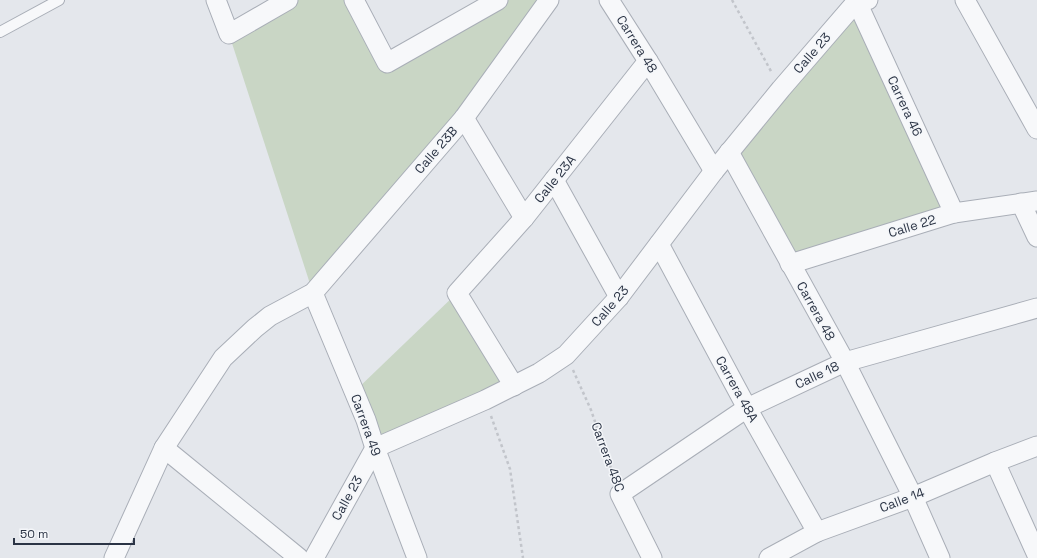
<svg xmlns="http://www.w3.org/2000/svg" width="1037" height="558" font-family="'Space Grotesk',sans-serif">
<rect width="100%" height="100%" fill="#e4e7ec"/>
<!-- green -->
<g fill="#c9d6c5">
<path d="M288,0H354L387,63L498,0H548L313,293L229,34Z"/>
<path d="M857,1L954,213L790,264L729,152Z"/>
<path d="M457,293L514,386L375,448L354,392Z"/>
</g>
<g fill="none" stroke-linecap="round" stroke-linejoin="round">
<defs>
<path id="lane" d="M0,32L59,0"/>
<g id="street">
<path d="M216,0L229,34L288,0"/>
<path d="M354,0L387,63L498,0"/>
<path d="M609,0L648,61L714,171"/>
<path d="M856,0L954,213"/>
<path d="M965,0L1037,129"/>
<path d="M464,118L524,218"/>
<path d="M729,152L845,362L913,497L940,558"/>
<path d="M554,180L619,297"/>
<path d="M1021,203L1037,237"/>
<path d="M659,244L747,408L817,532"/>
<path d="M790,264L954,213L1037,201"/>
<path d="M313,293L366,420L375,448L417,558"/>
<path d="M514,386L457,293L524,218L648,61"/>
<path d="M164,448L299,558"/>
<path d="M995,462L1037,555"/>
<path d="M114,558L164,448L223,358L255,328L270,316L313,293L464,118L549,0"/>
<path d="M314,558L375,448L485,400L539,373L566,355L619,297L714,171L781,89L857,1L868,0"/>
<path d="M652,558L620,494L747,408L845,362L1037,308"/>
<path d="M769,558L817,532L913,497L995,462L1037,446"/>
</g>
</defs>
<!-- lane casing -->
<use href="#lane" stroke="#a9aeb7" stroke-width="12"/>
<!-- street casing -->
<use href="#street" stroke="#a9aeb7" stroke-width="21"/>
<!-- path -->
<g stroke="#c2c5cb" stroke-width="2.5" stroke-dasharray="3 3" stroke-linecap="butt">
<path d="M732,0L772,73"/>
<path d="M573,370L591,410L614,477"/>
<path d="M491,416L510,469L523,558"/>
</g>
<!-- lane -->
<use href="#lane" stroke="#f7f8fa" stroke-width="10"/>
<!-- street -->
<use href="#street" stroke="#f7f8fa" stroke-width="19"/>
</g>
<g text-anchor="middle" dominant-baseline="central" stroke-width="3" stroke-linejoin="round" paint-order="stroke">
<!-- street labels -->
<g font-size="13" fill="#2b3445" stroke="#f4f6f9">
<text transform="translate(637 44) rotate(58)">Carrera 48</text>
<text transform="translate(812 53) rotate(-49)">Calle 23</text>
<text transform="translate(905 106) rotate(65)">Carrera 46</text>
<text transform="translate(436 150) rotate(-49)">Calle 23B</text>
<text transform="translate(555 179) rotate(-51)">Calle 23A</text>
<text transform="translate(912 226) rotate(-17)">Calle 22</text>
<text transform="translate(610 306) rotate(-49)">Calle 23</text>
<text transform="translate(816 311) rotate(61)">Carrera 48</text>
<text transform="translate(817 375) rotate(-25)">Calle 18</text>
<text transform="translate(737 389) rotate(61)">Carrera 48A</text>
<text transform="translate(366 425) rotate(70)">Carrera 49</text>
<text transform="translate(608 457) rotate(70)">Carrera 48C</text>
<text transform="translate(347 498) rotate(-61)">Calle 23</text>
<text transform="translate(902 500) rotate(-21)">Calle 14</text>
</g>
</g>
<!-- scale -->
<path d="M14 538v6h120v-6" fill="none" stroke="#2b3445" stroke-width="2"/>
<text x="20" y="538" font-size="12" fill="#2b3445" stroke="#f4f6f9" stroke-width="3" paint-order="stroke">50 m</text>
</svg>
